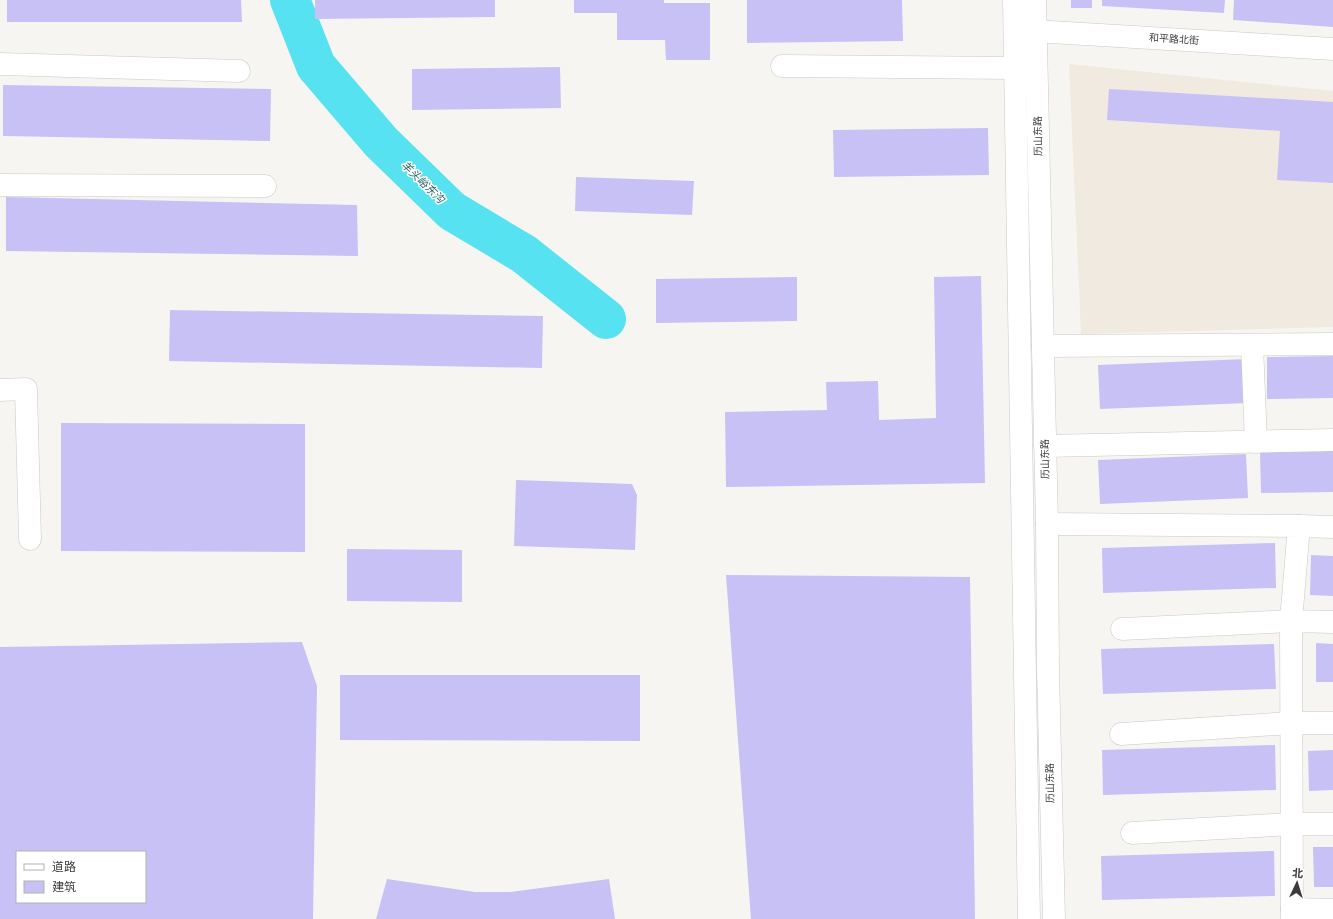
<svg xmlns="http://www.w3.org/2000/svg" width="1333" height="919" font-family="'IBM Plex Sans','Noto Sans SC',sans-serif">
<rect width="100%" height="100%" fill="#f7f5f1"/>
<!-- built -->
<path fill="#f1eae0" d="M1069,64L1333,91V327L1081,334Z"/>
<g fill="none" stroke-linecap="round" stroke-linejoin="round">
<!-- river -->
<path stroke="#57e2f1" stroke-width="40" d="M290,0L316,66L381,142L452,211L524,254L606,319"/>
</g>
<!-- building -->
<g fill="#c8c1f5" fill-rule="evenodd">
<path d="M7,0H241L242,22H7Z"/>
<path d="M315,0H495V17L315,19Z"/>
<path d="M574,0H664V3H710V60H666L665,40H617V13H574Z"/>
<path d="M747,0H902L903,41L747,43Z"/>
<rect x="1071" y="0" width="21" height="8"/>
<path d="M1102,0H1225L1224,13L1102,6Z"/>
<path d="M1234,0H1333V27L1233,20Z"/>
<path d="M560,67L561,108L412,110V69Z"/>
<path d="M3,85L271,89L270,141L3,136Z"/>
<path d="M1109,89L1333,102V183L1277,180L1280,131L1107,120Z"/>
<path d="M988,128L989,175L834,177L833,130Z"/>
<path d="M576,177L694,181L692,215L575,211Z"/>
<path d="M6,197L357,205L358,256L6,251Z"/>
<path d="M981,276L985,483L726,487L725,412L827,410L826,382L878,381L879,420L936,418L934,277Z"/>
<path d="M797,277V321L656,323V279Z"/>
<path d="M170,310L543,316L542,368L169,361Z"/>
<path d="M1333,356V398L1267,399V357Z"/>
<path d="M1246,359L1248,403L1100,409L1098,365Z"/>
<path d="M61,423L305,424V552L61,551Z"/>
<path d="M1333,451V492L1261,493L1260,452Z"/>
<path d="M1246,454L1248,498L1100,504L1098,460Z"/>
<path d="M516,480L632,484L637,495L635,550L514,546Z"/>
<path d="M1275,543L1276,588L1103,593L1102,548Z"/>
<path d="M347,549L462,550V602L347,601Z"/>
<path d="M1311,555L1333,556V596L1310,595Z"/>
<path d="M726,575L970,577L975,919H751Z"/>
<path d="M302,642L317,686L313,919H0V647ZM17,852H145V902H17Z"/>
<path d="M1316,643L1333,644V682H1316Z"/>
<path d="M1274,644L1276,689L1103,694L1101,649Z"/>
<path d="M340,675H640V741L340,740Z"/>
<path d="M1275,745L1276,790L1103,795L1102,750Z"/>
<path d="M1333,750V790L1309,791L1308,751Z"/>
<path d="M1313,847H1333V887H1314Z"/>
<path d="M1274,851L1275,896L1102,900L1101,856Z"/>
<path d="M387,879L475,892H510L609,879L615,919H376Z"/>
</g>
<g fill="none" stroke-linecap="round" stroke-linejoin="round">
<defs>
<g id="minor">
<path d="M1017,30L1333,49"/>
<path d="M0,64L239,71"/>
<path d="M782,66L1015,68"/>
<path d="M0,185L265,186"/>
<path d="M1252,345L1256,442"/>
<path d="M1043,346L1333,344"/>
<path d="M0,390L26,389L30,539"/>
<path d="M1045,446L1333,440"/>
<path d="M1047,524L1299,526L1291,621L1122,629"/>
<path d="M1299,526L1333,527"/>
<path d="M1121,734L1291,723H1333"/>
<path d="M1132,833L1292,824H1333"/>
<path d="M1292,909L1333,910"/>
<path d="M1292,919L1291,621L1333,622"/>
</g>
<g id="tertiary">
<path d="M1014,0L1029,919"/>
<path d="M1035,0L1047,524L1048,670L1054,919"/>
</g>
</defs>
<!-- minor casing -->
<use href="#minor" stroke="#cac8c4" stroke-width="23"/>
<!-- tertiary casing -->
<use href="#tertiary" stroke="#cac8c4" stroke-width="23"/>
<!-- minor -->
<use href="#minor" stroke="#fff" stroke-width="22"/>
<!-- tertiary -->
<use href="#tertiary" stroke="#fff" stroke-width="22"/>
</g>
<g text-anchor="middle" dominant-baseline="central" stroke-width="3" stroke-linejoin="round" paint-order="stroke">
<!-- street labels -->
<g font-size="10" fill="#3c3b3a" stroke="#fff">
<text transform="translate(1174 39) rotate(4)">和平路北街</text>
<text transform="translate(1038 136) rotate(-91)">历山东路</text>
<text transform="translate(1045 459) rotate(-91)">历山东路</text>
<text transform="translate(1050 783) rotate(-91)">历山东路</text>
</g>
<!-- water labels -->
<g font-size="11" font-style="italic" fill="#255f65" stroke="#fff">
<text transform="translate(423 182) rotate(44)">羊头峪东沟</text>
</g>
</g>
<!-- legend -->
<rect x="16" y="851" width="130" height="52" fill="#ffffff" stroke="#b1b1b0"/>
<rect x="24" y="864" width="20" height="6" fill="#ffffff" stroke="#b1b1b0"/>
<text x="52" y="871" font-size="12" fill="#3c3b3a">道路</text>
<rect x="24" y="881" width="20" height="12" fill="#c8c1f5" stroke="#b1b1b0"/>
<text x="52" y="891" font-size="12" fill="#3c3b3a">建筑</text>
<!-- north arrow -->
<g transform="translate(1297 883) rotate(4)" stroke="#ffffff" stroke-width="3" paint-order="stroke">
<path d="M0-3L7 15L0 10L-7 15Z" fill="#3c3b3a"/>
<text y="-6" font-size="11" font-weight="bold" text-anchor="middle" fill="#3c3b3a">北</text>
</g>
</svg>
